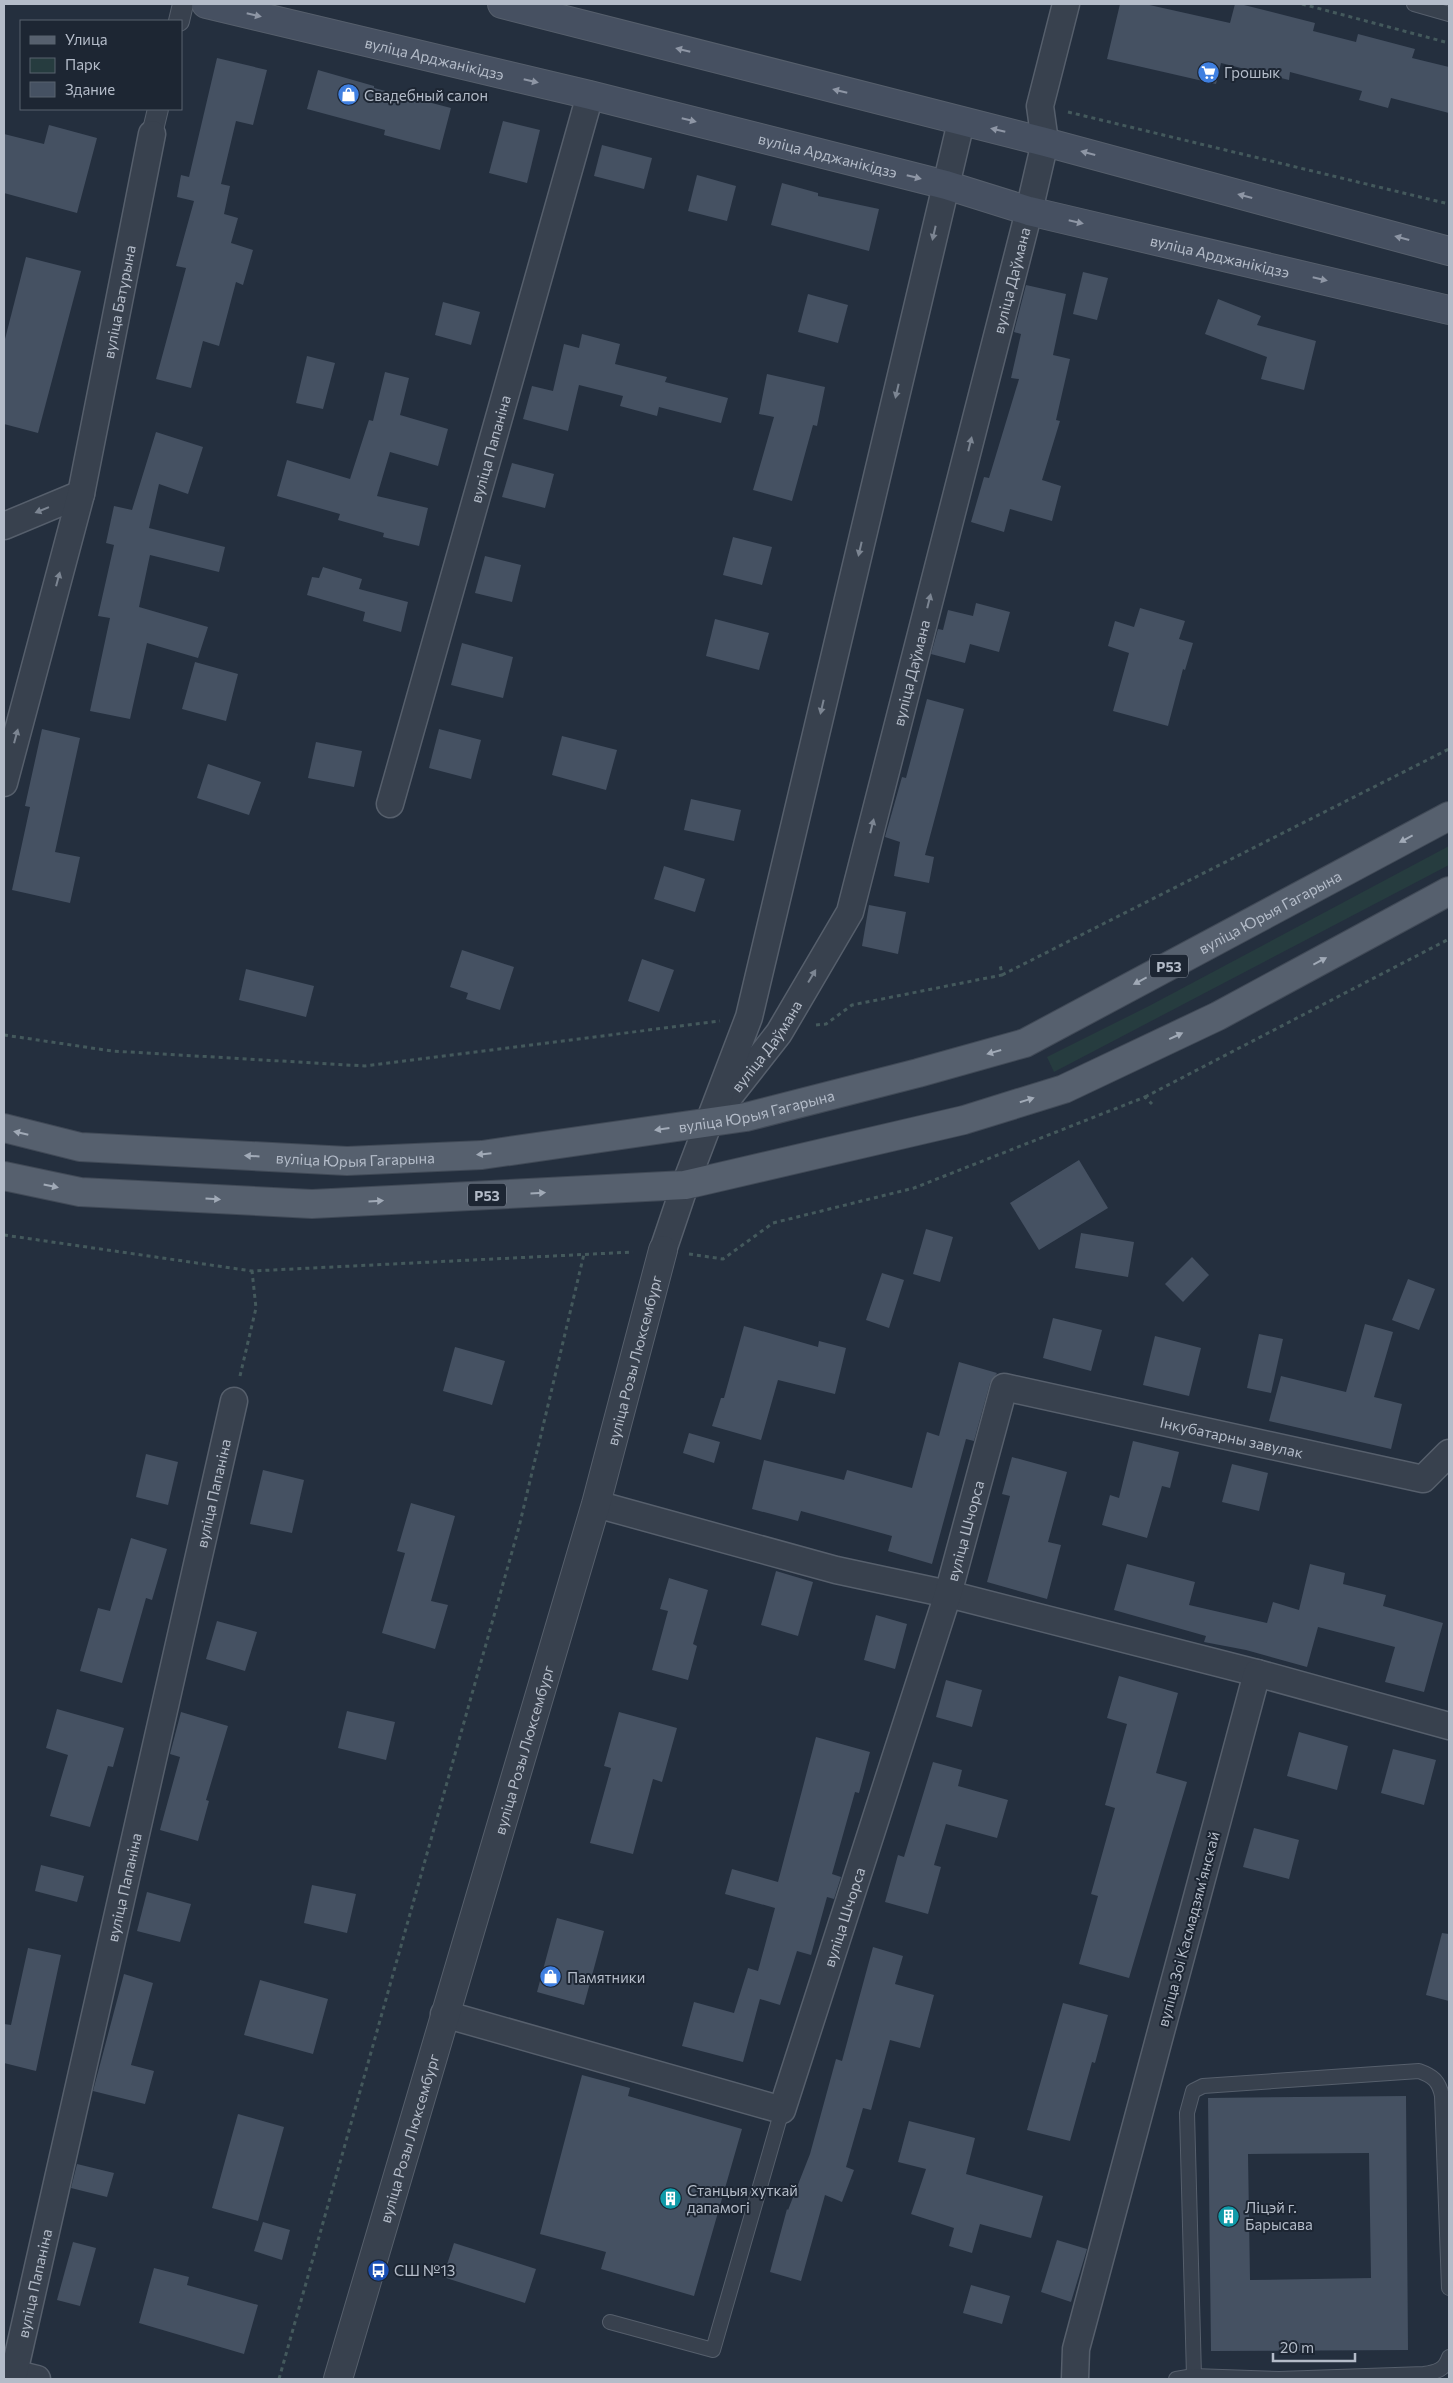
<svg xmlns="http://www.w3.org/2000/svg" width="1453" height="2383" font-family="Commissioner,sans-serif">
<rect width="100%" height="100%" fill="#242f3e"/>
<!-- green -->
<path fill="#263c3f" d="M1449,846V865L1054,1072L1047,1057L1149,1006Z"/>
<!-- building -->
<g fill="#455162" fill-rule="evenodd">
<path d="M1120,4H1145L1230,23L1235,4H1240L1315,23L1313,31L1356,42L1358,34L1415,49L1412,58L1449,67V113L1391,98L1388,108L1359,100L1362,91L1290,72L1289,80L1221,63L1216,84L1107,59Z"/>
<path d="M217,58L267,70L253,125L236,121L221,184L230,186L224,214L238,218L231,243L253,250L243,285L236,282L219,346L203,341L191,388L156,379L186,268L176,266L194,201L177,197L181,175L189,177Z"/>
<path d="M318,70L374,86V88L451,108L440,150L384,135L385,130L307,109Z"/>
<path d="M503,121L540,130L527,183L489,173Z"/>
<path d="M49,125L97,138L77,213L4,193V134L44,144Z"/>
<path d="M602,145L652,158L644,189L594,176Z"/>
<path d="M697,175L736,186L727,221L688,211Z"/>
<path d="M782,183L818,193V196L879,209L869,251L771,225Z"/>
<path d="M26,257L81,271L38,433L4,424V343Z"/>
<path d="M1083,272L1108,278L1097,320L1073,314Z"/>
<path d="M1026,285L1066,294L1053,355L1070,359L1056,420L1060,421L1042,480L1061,486L1052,521L1010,509L1004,532L971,522L984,477L989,478L1019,379L1011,378L1021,334L1014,332Z"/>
<path d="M808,294L848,305L838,343L798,332Z"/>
<path d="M1218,299L1261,316L1257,325L1316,341L1304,390L1261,379L1267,357L1205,334Z"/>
<path d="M443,302L480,312L471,345L435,335Z"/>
<path d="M582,334L620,344L615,364L667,377L665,382L728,398L721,423L659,407L657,416L620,406L623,396L579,385L568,431L523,419L532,386L553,391L564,344L579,348Z"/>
<path d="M307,356L335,363L323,409L296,403Z"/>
<path d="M385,372L409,378L400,415L448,429L438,466L390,452L377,496L428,508L419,546L383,537L384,533L338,520L340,514L277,496L287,460L350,479L369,420L373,421Z"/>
<path d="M767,374L825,387L817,426L813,425L792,501L753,490L774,417L759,414Z"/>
<path d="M156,432L203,447L188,494L159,484L149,528L225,547L219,572L150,555L139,607L208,627L198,658L147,643L130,719L90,711L110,618L98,616L114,545L106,543L114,506L132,510Z"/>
<path d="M512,463L554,474L545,508L502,497Z"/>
<path d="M733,537L772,547L762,585L723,575Z"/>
<path d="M485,556L521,565L512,602L475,593Z"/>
<path d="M323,567L362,579L359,589L408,602L401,632L363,621L365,612L307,595L312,577L319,578Z"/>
<path d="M976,603L1010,612L999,652L970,644L965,663L931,654L938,629L943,630L948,610L973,616Z"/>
<path d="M1140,608L1185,621L1179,639L1193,643L1185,670L1183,669L1168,726L1113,711L1129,653L1108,646L1115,621L1134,627Z"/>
<path d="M715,619L769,633L759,670L706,656Z"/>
<path d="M462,643L513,657L503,698L451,685Z"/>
<path d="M195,662L238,674L226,721L182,709Z"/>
<path d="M927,699L964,709L925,855L934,857L929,883L894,876L900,842L885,837L902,777L906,778Z"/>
<path d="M42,729L80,738L55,852L80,857L70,903L12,890L30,807L25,806Z"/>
<path d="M439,729L481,740L471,779L429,768Z"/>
<path d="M562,736L617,750L606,790L552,775Z"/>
<path d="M316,742L362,751L354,787L308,778Z"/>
<path d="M208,764L261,782L249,815L197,798Z"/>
<path d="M691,799L741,810L734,841L684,830Z"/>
<path d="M664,866L705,879L695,912L654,899Z"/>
<path d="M869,905L906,912L898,954L862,946Z"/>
<path d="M462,950L514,967L500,1010L466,999L468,993L450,987Z"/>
<path d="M642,959L674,970L659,1012L628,1001Z"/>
<path d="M246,969L314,986L306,1017L239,1000Z"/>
<path d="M1079,1160L1108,1208L1039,1250L1010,1203Z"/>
<path d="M926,1229L953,1237L940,1282L913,1274Z"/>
<path d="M1081,1233L1134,1242L1128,1277L1075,1268Z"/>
<path d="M1192,1257L1209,1275L1183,1302L1165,1284Z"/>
<path d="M882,1273L904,1280L889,1328L866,1320Z"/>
<path d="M1408,1279L1435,1289L1419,1330L1392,1320Z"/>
<path d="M1053,1318L1102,1330L1091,1371L1043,1358Z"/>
<path d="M1365,1324L1393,1332L1374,1397L1402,1404L1391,1449L1269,1421L1281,1376L1346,1392Z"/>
<path d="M744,1326L818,1347L819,1341L846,1348L835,1394L778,1380L761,1440L712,1426L721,1398H724Z"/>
<path d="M1259,1334L1283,1339L1271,1393L1247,1388Z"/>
<path d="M1155,1336L1201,1348L1189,1396L1143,1385Z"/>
<path d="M455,1347L505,1361L492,1405L443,1391Z"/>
<path d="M959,1362L997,1373L990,1383L974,1441L966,1439L932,1564L888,1551L892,1536L801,1511L798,1521L752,1509L764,1460L844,1480L847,1470L912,1488L927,1432L939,1436Z"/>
<path d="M689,1433L720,1442L714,1463L683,1453Z"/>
<path d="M1133,1441L1179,1452L1170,1488L1162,1486L1147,1538L1102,1525L1110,1495L1119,1498Z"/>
<path d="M146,1454L178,1462L168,1505L136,1497Z"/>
<path d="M1012,1457L1067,1472L1048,1542L1061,1545L1047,1599L987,1582L1010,1496L1002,1494Z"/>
<path d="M1232,1464L1268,1473L1259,1511L1222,1502Z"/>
<path d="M263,1470L304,1480L292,1533L250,1524Z"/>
<path d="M411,1503L455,1516L431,1601L448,1605L435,1649L382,1633L405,1553L397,1551Z"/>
<path d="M131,1538L167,1549L152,1600L146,1598L122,1683L80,1671L98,1608L110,1611Z"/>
<path d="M1127,1564L1195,1582L1189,1605L1267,1623L1273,1602L1299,1610L1310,1564L1345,1573L1343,1584L1386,1595L1383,1606L1443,1623L1424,1692L1385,1682L1395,1647L1318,1627L1307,1667L1246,1650L1204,1642L1206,1636L1114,1610Z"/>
<path d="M776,1571L813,1582L798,1636L761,1625Z"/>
<path d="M669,1578L708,1590L693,1644L697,1646L688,1680L652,1670L668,1611L660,1609Z"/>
<path d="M876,1615L907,1624L895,1669L864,1660Z"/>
<path d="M217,1621L257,1632L245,1671L206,1659Z"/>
<path d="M1119,1676L1178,1693L1156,1773L1187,1782L1129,1978L1079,1964L1098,1896L1091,1894L1115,1808L1105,1805L1127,1724L1107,1718Z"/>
<path d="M946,1680L982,1690L972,1727L936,1717Z"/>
<path d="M57,1709L124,1728L113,1767L108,1766L90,1827L50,1816L68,1755L46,1748Z"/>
<path d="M347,1711L395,1722L386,1760L338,1748Z"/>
<path d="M181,1712L228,1726L206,1800L209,1801L198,1841L160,1830L180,1757L170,1754Z"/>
<path d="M619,1712L677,1728L662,1782L653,1779L633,1854L590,1843L611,1768L604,1766Z"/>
<path d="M1299,1732L1348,1746L1337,1790L1287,1776Z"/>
<path d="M816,1737L870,1752L859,1793L855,1792L832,1874L841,1877L834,1899L827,1897L811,1955L797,1951L780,2005L760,1999L743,2062L682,2046L694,2002L734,2013L748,1968L758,1971L775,1908L725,1894L732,1869L778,1882Z"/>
<path d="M1393,1749L1436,1760L1424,1805L1381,1793Z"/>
<path d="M933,1762L962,1770L958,1786L1008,1800L997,1838L946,1824L934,1865L941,1867L928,1914L885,1902L898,1855L904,1857Z"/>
<path d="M1254,1828L1299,1840L1289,1879L1243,1867Z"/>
<path d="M41,1865L84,1876L77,1902L35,1891Z"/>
<path d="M312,1885L356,1894L347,1933L304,1923Z"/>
<path d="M147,1892L191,1904L180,1942L137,1931Z"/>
<path d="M557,1918L604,1931L584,2005L537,1992Z"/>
<path d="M1442,1933L1449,1934V2001L1426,1995Z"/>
<path d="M873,1947L903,1956L895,1984L934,1995L920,2048L890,2040L871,2110L863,2108L846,2167L854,2170L842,2202L825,2195L801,2281L770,2272L787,2209L788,2210L810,2154L836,2059L842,2061Z"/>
<path d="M28,1948L61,1955L36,2071L4,2063V2024L11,2025Z"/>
<path d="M124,1974L153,1983L131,2065L154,2071L145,2104L93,2091Z"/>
<path d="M260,1980L328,1999L313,2054L244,2035Z"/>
<path d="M1063,2003L1108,2015L1095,2063L1092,2062L1070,2141L1027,2130Z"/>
<path d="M582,2075L630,2088L628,2096L742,2129L694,2296L601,2269L606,2252L540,2234Z"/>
<path d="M1406,2096L1408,2350L1211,2351L1208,2098ZM1369,2153L1371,2278L1250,2280L1248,2154Z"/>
<path d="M238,2114L284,2127L258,2221L212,2208Z"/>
<path d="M909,2121L975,2138L966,2174L1043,2196L1031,2238L980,2224L972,2253L949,2246L954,2228L911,2214L926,2169L898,2162Z"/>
<path d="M77,2164L114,2173L107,2197L71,2188Z"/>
<path d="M263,2222L290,2230L282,2260L254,2251Z"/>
<path d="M1057,2240L1087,2249L1071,2302L1041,2292Z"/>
<path d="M73,2242L96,2248L80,2306L57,2300Z"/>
<path d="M454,2243L536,2269L525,2303L443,2277Z"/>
<path d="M154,2268L189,2277L187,2285L258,2305L244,2354L139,2323Z"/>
<path d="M971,2285L1010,2296L1002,2324L963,2313Z"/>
</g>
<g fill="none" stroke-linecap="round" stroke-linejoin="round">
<defs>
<g id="service">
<path d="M1414,4L1449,14"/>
<path d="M610,2322L713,2350L782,2110"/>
<path d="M1194,2376L1187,2113L1193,2091L1203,2086L1419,2071C1433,2076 1439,2081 1442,2096L1449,2288"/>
<path d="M1176,2379L1194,2376L1279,2379L1424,2374C1436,2372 1445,2370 1449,2357"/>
</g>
<g id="pedestrian">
<path d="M179,21L183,4"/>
<path d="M152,134L158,109"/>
</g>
<g id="minor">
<path d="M4,526L81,494"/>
<path id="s1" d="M4,783L81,494L152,134"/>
<path id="s2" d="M390,804L590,95"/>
<path id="s3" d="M710,1121L779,1033L850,912L1029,211L1045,142L1040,106L1066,4"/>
<path d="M663,1250L685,1185L749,1017L961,122"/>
<path d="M596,1504L836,1570L948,1594L1257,1673"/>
<path id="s4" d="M444,2014L782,2110L948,1594L1004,1387L1423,1479L1449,1453"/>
<path d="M4,2371L37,2379"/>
<path id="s5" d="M14,2373L234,1401"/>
<path d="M1075,2379L1076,2349L1257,1673L1449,1726"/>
</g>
<g id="tertiary">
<path id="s6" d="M338,2379L596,1504L663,1250"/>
</g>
<g id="secondary">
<path id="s7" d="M206,4L590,95L946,185L1029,211L1449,310"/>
<path d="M502,4L1045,142L1449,251"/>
</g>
<g id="primary">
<path id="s8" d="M4,1128L80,1147L347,1161L482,1155L746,1117L918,1073L1025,1043L1449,816"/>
<path d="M4,1176L80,1192L312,1204L685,1185L964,1120L1064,1089L1218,1016L1449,891"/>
</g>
</defs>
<!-- service casing -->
<use href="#service" stroke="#565f6c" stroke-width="16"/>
<!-- pedestrian casing -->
<use href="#pedestrian" stroke="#565f6c" stroke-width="22"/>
<!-- minor casing -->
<use href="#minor" stroke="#565f6c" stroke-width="29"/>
<!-- tertiary casing -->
<use href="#tertiary" stroke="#565f6c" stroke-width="30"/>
<!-- secondary casing -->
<use href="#secondary" stroke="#565f6c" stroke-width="30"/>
<!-- primary casing -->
<use href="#primary" stroke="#414a57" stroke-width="30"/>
<!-- path -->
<g stroke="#44595c" stroke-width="3" stroke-dasharray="4 4" stroke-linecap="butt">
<path d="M1302,4L1449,43"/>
<path d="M1068,112L1449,204"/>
<path d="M1002,975L1449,749"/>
<path d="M816,1025L826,1024L852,1005L1002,975L1000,964"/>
<path d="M4,1035L112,1051L365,1066L720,1021"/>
<path d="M1145,1097L1449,939"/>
<path d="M4,1235L252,1271L633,1252"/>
<path d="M689,1254L723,1259L773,1223L914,1188L1145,1097L1152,1104"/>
<path d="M240,1376L256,1308L252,1271"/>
<path d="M279,2379L519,1527L584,1254"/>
</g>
<!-- service -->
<use href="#service" stroke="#38414e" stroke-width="14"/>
<!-- pedestrian -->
<use href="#pedestrian" stroke="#38414e" stroke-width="20"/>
<!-- minor -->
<use href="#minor" stroke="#38414e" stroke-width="26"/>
<!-- tertiary -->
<use href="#tertiary" stroke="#38414e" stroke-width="28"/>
<!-- secondary -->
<use href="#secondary" stroke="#465061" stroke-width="28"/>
<!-- primary -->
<use href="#primary" stroke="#56606e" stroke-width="28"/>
</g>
<!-- one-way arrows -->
<defs><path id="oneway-solid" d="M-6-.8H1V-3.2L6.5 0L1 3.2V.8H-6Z" transform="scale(1.25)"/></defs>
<g fill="#8e96a5">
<use href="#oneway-solid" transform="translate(254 15) rotate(13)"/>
<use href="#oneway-solid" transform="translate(683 50) rotate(-166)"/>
<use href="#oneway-solid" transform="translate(531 81) rotate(13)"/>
<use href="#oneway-solid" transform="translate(840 91) rotate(-166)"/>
<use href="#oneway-solid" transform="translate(689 120) rotate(14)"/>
<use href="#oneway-solid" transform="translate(998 130) rotate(-167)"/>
<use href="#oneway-solid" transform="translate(1088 153) rotate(-165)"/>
<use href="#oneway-solid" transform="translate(914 177) rotate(14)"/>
<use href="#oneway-solid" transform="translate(1245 196) rotate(-165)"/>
<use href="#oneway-solid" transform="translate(1076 222) rotate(13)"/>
<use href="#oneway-solid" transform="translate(1402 238) rotate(-165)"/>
<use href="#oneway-solid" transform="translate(1320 279) rotate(13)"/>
</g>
<g fill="#7c8592">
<use href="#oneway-solid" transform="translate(934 233) rotate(103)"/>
<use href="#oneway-solid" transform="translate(897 391) rotate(103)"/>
<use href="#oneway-solid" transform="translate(970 444) rotate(-76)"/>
<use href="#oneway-solid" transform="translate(42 510) rotate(158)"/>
<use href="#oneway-solid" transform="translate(860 549) rotate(103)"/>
<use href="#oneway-solid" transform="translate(58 579) rotate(-75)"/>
<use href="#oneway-solid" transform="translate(929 601) rotate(-76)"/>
<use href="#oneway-solid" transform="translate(822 707) rotate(103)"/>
<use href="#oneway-solid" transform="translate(16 736) rotate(-75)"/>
<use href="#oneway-solid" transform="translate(872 826) rotate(-76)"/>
<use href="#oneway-solid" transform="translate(812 976) rotate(-59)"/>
</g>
<g fill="#a1aab7">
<use href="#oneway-solid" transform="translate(1406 839) rotate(152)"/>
<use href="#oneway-solid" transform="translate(1320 961) rotate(-28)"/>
<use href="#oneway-solid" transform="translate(1140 981) rotate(152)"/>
<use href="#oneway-solid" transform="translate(1176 1036) rotate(-25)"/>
<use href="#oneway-solid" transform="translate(994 1052) rotate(164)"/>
<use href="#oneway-solid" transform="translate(1027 1100) rotate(-17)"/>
<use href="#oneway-solid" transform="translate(662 1129) rotate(172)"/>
<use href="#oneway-solid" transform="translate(21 1133) rotate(-167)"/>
<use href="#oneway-solid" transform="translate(484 1154) rotate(174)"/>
<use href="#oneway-solid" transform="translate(252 1156) rotate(-177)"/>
<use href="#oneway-solid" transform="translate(51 1186) rotate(12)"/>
<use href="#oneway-solid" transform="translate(538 1193) rotate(-3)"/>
<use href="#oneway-solid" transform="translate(213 1199) rotate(3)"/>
<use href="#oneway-solid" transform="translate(376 1201) rotate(-3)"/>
</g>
<!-- icons -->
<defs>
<symbol id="supermarket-disc" viewBox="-11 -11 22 22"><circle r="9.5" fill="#3f7fe0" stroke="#1d2633"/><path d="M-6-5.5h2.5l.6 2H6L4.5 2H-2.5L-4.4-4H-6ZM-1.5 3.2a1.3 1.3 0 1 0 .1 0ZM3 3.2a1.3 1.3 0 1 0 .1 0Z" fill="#fff"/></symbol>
<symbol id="shop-disc" viewBox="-11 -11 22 22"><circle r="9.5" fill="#3f7fe0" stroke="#1d2633"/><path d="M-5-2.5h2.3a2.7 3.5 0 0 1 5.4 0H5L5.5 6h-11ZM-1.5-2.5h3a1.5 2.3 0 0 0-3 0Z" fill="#fff"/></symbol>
<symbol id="building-disc" viewBox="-11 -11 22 22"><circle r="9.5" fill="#0f9aa8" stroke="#1d2633"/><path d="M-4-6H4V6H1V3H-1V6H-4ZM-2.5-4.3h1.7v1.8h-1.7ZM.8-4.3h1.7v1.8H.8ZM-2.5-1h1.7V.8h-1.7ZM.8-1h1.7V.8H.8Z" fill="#fff"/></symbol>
<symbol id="bus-disc" viewBox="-11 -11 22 22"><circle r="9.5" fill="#1a4fb4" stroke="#1d2633"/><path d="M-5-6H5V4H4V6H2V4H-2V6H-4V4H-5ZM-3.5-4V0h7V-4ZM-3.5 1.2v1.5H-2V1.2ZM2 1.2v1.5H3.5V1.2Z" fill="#fff"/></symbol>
</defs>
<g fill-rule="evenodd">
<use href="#supermarket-disc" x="1196" y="60" width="25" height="25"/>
<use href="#shop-disc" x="336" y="82" width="25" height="25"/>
<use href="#shop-disc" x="538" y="1964" width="25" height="25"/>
<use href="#building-disc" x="658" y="2186" width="25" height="25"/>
<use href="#building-disc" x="1216" y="2204" width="25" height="25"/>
<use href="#bus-disc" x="366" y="2258" width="25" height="25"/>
</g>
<g text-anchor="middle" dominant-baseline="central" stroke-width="4" stroke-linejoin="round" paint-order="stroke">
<!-- shield labels -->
<g fill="#1d2633" stroke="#878f9c" stroke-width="1">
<rect x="1150" y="954.5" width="38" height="23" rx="4"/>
<rect x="468" y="1183.5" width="38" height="23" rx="4"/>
</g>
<g font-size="14" font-weight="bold" fill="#b4bcc9">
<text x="1169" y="966">Р53</text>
<text x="487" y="1195">Р53</text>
</g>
<!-- street labels -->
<g font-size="15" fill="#b4bcc9" stroke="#1d2633">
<text stroke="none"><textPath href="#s7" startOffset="235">вуліца Арджанікідзэ</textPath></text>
<text stroke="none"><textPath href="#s7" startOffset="640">вуліца Арджанікідзэ</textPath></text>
<text stroke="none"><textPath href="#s7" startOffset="1045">вуліца Арджанікідзэ</textPath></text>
<text stroke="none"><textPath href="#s3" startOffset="904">вуліца Даўмана</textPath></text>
<text stroke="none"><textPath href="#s1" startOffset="495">вуліца Батурына</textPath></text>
<text stroke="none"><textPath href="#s2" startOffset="369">вуліца Папаніна</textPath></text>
<text stroke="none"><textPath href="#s3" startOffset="499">вуліца Даўмана</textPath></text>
<text stroke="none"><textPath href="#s8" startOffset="1314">вуліца Юрыя Гагарына</textPath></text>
<text stroke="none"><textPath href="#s3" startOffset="94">вуліца Даўмана</textPath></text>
<text stroke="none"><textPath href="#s8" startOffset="759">вуліца Юрыя Гагарына</textPath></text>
<text stroke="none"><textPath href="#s8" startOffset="354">вуліца Юрыя Гагарына</textPath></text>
<text stroke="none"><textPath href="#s6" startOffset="1061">вуліца Розы Люксембург</textPath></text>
<text stroke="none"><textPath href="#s4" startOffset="1341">Інкубатарны завулак</textPath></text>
<text stroke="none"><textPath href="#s5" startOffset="902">вуліца Папаніна</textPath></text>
<text stroke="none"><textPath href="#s4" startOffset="959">вуліца Шчорса</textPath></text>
<text stroke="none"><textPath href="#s6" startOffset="656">вуліца Розы Люксембург</textPath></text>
<text stroke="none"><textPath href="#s5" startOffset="498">вуліца Папаніна</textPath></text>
<text stroke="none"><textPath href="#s4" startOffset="554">вуліца Шчорса</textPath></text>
<text transform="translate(1188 1929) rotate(-75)">вуліца Зоі Касмадзямʼянскай</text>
<text stroke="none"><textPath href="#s6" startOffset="251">вуліца Розы Люксембург</textPath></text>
<text stroke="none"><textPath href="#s5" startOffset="92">вуліца Папаніна</textPath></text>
</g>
<!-- poi labels -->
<g font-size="15" fill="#b4bcc9" stroke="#1d2633" text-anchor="start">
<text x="1224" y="72">Грошык</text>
<text x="364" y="95">Свадебный салон</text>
<text x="567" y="1977">Памятники</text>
<text x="687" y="2190">Станцыя хуткай<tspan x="687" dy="17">дапамогі</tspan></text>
<text x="1245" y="2207">Ліцэй г.<tspan x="1245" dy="17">Барысава</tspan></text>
<text x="394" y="2270">СШ №13</text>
</g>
</g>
<!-- border -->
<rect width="1453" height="2383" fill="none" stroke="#b4bcc9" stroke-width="10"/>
<!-- legend -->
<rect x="20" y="20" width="162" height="90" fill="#1d2633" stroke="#59626f"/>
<rect x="30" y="36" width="25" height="8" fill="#56606e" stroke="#59626f"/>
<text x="65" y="45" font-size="15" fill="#b4bcc9">Улица</text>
<rect x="30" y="58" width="25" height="15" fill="#263c3f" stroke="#59626f"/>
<text x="65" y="70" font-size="15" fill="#b4bcc9">Парк</text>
<rect x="30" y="82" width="25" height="15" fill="#455162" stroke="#59626f"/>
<text x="65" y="95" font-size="15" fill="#b4bcc9">Здание</text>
<!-- scale -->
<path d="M1273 2353v8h82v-8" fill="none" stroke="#b4bcc9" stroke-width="2.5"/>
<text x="1280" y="2353" font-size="15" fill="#b4bcc9" stroke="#1d2633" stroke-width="4" paint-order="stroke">20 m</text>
</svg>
